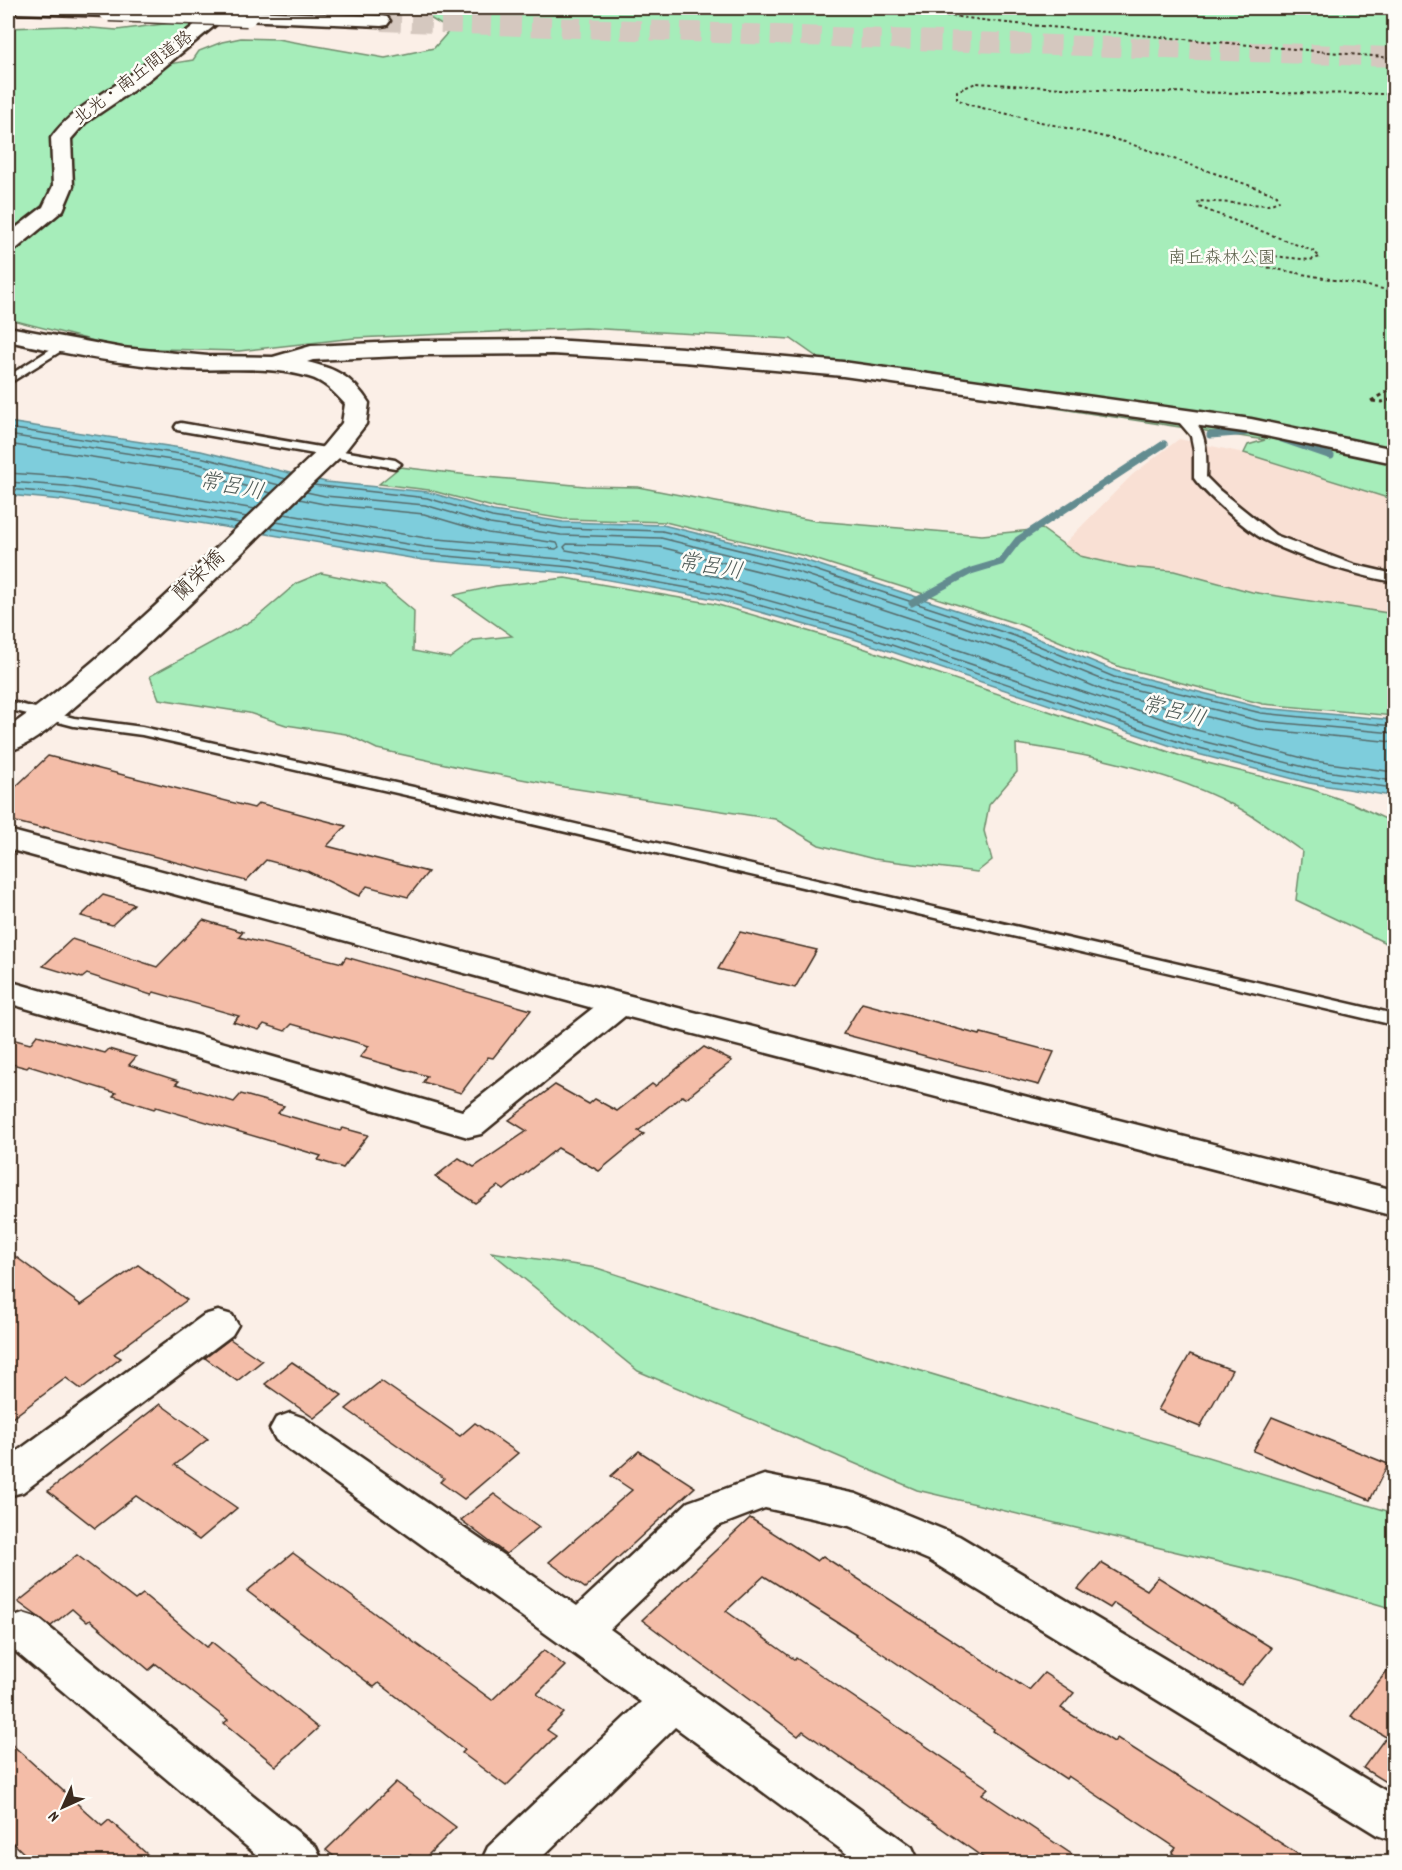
<svg xmlns="http://www.w3.org/2000/svg" width="1402" height="1870" font-family="Dekko,'Klee One',sans-serif">
<rect width="100%" height="100%" fill="#fbefe7"/>
<filter id="ink" filterUnits="userSpaceOnUse"><feTurbulence type="fractalNoise" baseFrequency=".0167" numOctaves="2"/><feDisplacementMap in="SourceGraphic" scale="12" xChannelSelector="R" yChannelSelector="G"/><feConvolveMatrix kernelMatrix="1 2 1 2 8 2 1 2 1" color-interpolation-filters="sRGB"/></filter>
<g filter="url(#ink)">
<!-- built -->
<path fill="#f9e0d4" d="M1179,439L1244,453L1394,500V614L1252,592L1174,571L1128,567L1080,556L1064,544L1132,475Z"/>
<!-- green -->
<g fill="#a6edba" stroke="#708c6c" stroke-width="1.5">
<path d="M413,8H1394V500L1244,453L1248,445L1265,440L844,376L791,339L585,328L355,338L239,351L122,348L8,319V28L67,26L117,30L171,23H196L156,58L169,64L193,60L199,51L222,42L241,38L277,39L385,58L434,48L450,30Z"/>
<path d="M400,467L486,477L585,486L638,487L816,521L982,535L1042,529L1080,556L1128,567L1174,571L1252,592L1394,614V716L1263,704L1120,667L1021,625L805,556L665,522L563,519L496,508L429,490L379,484Z"/>
<path d="M321,573L384,586L414,611L413,651L450,658L475,640L512,636L454,595L496,586L565,578L715,604L842,641L1184,757L1311,789L1354,804L1394,823V947L1296,900L1302,851C1281,837 1260,819 1237,807C1172,772 1089,754 1016,744L1017,772L989,805L984,831L992,860L977,872L874,859L819,845L775,819L564,787L463,768L377,749L346,734L286,725L249,713L159,699L150,676L255,619L297,583Z"/>
<path d="M491,1252L597,1268L805,1336L1394,1513V1609L1290,1579L917,1490L638,1371Z"/>
</g>
<!-- water -->
<path fill="#7ecddc" stroke="#638c90" stroke-width="1.5" d="M8,422L201,451L326,482L428,492L493,511L563,522L663,525L801,559L1017,630L1116,671L1262,708L1394,720V794L1385,795L1309,783L1186,751L848,637L714,599L570,573L423,560L62,500L8,495Z"/>
<g fill="none" stroke-linecap="round" stroke-linejoin="round">
<!-- shore -->
<g stroke="#566b6a" stroke-width="1.5">
<path d="M8,428L200,457L286,479"/>
<path d="M8,435L198,464L279,485"/>
<path d="M8,444L196,473L271,493"/>
<path d="M8,473L66,477L255,509"/>
<path d="M8,482L65,486L247,517"/>
<path d="M313,485L427,498L492,517L562,528L662,531L800,565L1015,636L1114,677L1261,713L1394,726"/>
<path d="M8,489L63,494L240,523"/>
<path d="M306,492L325,496L425,505L490,524L561,535L661,538L798,572L1012,643L1113,684L1260,721L1394,733"/>
<path d="M284,514L426,538L556,549L559,547L557,543L488,533L424,514L324,504L299,499"/>
<path d="M276,522L425,547L572,560L717,586L852,624L1190,738L1312,769L1394,781"/>
<path d="M269,528L424,554L571,567L716,593L850,631L1188,745L1310,777L1394,788"/>
<path d="M1394,742L1257,729L1110,693L1009,651L795,580L660,547L567,544L564,547L566,550L720,577L855,615L1193,729L1314,761L1394,772"/>
</g>
<!-- stream -->
<g stroke="#638c90" stroke-width="7">
<path d="M1210,435L1251,432"/>
<path d="M1273,436L1331,456"/>
<path d="M912,603L971,571L1001,562L1018,540L1164,444"/>
</g>
</g>
<!-- building -->
<g fill="#f4bda8" stroke="#3b2a1e" stroke-width="1.5">
<path d="M48,756L254,808L259,803L346,826L327,846L428,872L408,897L367,886L359,896L307,871L266,860L246,881L44,827V829L8,820V794Z"/>
<path d="M103,895L134,904L112,925L81,916Z"/>
<path d="M203,920L243,932L239,937L342,963L346,957L531,1010L493,1058L488,1057L461,1093L423,1082L427,1076L360,1057L369,1046L292,1024L285,1031L264,1024L259,1030L233,1022L239,1016L154,992L151,995L87,974L82,978L43,966L72,939L157,967Z"/>
<path d="M740,932L817,950L795,988L718,969Z"/>
<path d="M862,1003L980,1035L981,1033L1054,1052L1039,1085L948,1062L843,1034Z"/>
<path d="M37,1035L105,1053L109,1049L136,1057L129,1065L179,1081L176,1084L234,1102L241,1094L284,1106L278,1113L340,1131L343,1128L368,1135L343,1168L318,1160L321,1156L156,1107L154,1109L113,1096L116,1093L29,1066L27,1068L8,1063V1038L30,1044Z"/>
<path d="M704,1047L732,1061L686,1098L682,1096L638,1131L644,1134L599,1171L558,1148L504,1190L498,1186L475,1203L435,1177L459,1158L474,1167L527,1131L509,1120L555,1085L589,1104L595,1099L617,1111L652,1084L655,1086Z"/>
<path d="M8,1251L81,1305L138,1265L187,1300L114,1354L121,1358L81,1389L66,1378L8,1421Z"/>
<path d="M230,1339L262,1361L237,1381L205,1358Z"/>
<path d="M1190,1354L1232,1370L1200,1427L1158,1410Z"/>
<path d="M292,1362L342,1395L314,1418L265,1384Z"/>
<path d="M381,1381L460,1436L475,1423L518,1453L464,1499L440,1482L444,1478L346,1409Z"/>
<path d="M160,1404L208,1439L175,1465L237,1508L199,1540L136,1496L95,1528L48,1491Z"/>
<path d="M1272,1417L1388,1464L1370,1500L1253,1451Z"/>
<path d="M639,1451L695,1487L585,1588L549,1562L632,1490L611,1476Z"/>
<path d="M494,1494L539,1527L506,1554L461,1520Z"/>
<path d="M750,1518L817,1561L823,1556L1029,1690L1044,1673L1074,1693L1061,1708L1114,1742L1117,1738L1312,1863H1186L1172,1853L1176,1848L1068,1776L1066,1779L993,1731L994,1729L855,1635L856,1634L764,1576L726,1611L795,1660L796,1658L988,1788L982,1794L1085,1863H991L803,1731L798,1736L642,1620Z"/>
<path d="M293,1553L492,1700L544,1650L565,1666L537,1694L564,1713L547,1730L556,1736L506,1786L462,1753L465,1750L379,1683L374,1687L247,1591Z"/>
<path d="M77,1555L135,1600L143,1594L207,1647L212,1642L318,1728L276,1766L224,1723L228,1720L156,1664L149,1670L90,1620L87,1622L72,1609L51,1626L18,1602Z"/>
<path d="M1101,1563L1147,1590L1158,1577L1272,1648L1241,1685L1114,1603L1110,1608L1078,1589Z"/>
<path d="M1395,1661V1788L1363,1768L1386,1737L1351,1716Z"/>
<path d="M8,1741L102,1826L109,1820L157,1863H34L8,1838Z"/>
<path d="M396,1782L456,1827L421,1862L410,1855L402,1863H342L326,1850Z"/>
</g>
<g fill="none" stroke-linecap="round" stroke-linejoin="round">
<!-- motorway-tunnel -->
<path stroke="#d5c8bf" stroke-width="20" stroke-dasharray="20 10" stroke-linecap="butt" d="M381,21L1394,57"/>
<defs>
<g id="service">
<path d="M62,342L68,346L66,348L8,384V376Z"/>
<path d="M1180,412C1208,421 1207,454 1206,477L1219,490L1275,535L1355,565L1394,574V582C1356,575 1302,559 1267,541C1250,533 1205,494 1194,478V451L1191,436L1174,416Z"/>
<path d="M181,423L395,460L401,464L395,468L177,430L175,427L177,424Z"/>
<path d="M8,701L74,718L142,727L463,798L1394,1014V1025L463,808L142,735L74,726L8,709Z"/>
</g>
<g id="minor">
<path d="M216,8H236L147,81L85,123L71,139L73,186L63,210L16,249L8,250V234L43,207L53,186L51,138C71,109 105,94 133,73C162,52 189,29 216,8Z"/>
<path d="M8,327L122,348L208,356L273,357L311,346L421,341L552,340L683,348L843,362L1251,419L1394,449V463L1251,433L843,376L683,362L552,354L421,355L313,360L307,362C337,369 352,377 369,403L366,424L341,456C254,539 172,627 79,703C59,720 34,745 8,751V728C123,646 220,542 323,446L342,423L345,404C334,392 324,381 309,377C269,365 225,371 185,369C125,365 66,354 8,341Z"/>
<path d="M8,830L623,994L1394,1190V1216L625,1016L481,1134L468,1137L8,1003V981L462,1111L593,1008L8,849Z"/>
<path d="M218,1311L232,1315L238,1325L232,1335L23,1492L8,1496V1458L204,1315Z"/>
<path d="M290,1413L304,1418L577,1606L688,1502L764,1475L856,1494L959,1536L1394,1796V1841L1377,1835L929,1560L849,1526L765,1508L718,1526L610,1629L912,1847L919,1862H858L675,1727L537,1862H481L488,1847L641,1702L276,1440L270,1429L276,1418Z"/>
<path d="M23,1614L39,1619L316,1847L323,1862H265L8,1645V1619Z"/>
</g>
<g id="motorway">
<path d="M8,8H116L118,11L115,15L109,16L17,13L11,12Z"/>
<path d="M247,11L381,16L387,17L390,21L387,25L381,26L241,20L238,16L241,12Z"/>
</g>
</defs>
<!-- service casing -->
<use href="#service" stroke="#3b2a1e" stroke-width="5"/>
<!-- minor casing -->
<use href="#minor" stroke="#3b2a1e" stroke-width="5"/>
<!-- motorway casing -->
<use href="#motorway" stroke="#3b2a1e" stroke-width="5"/>
<!-- path-far1 -->
<g stroke="#3b2a1e" stroke-width="2" stroke-dasharray="3 3" stroke-linecap="butt">
<path d="M886,8L1007,23L1394,58"/>
<path d="M1394,94L1133,92L976,83L957,91V99L970,105L1125,142L1277,195L1279,201L1268,205L1198,201L1199,207L1313,251L1320,257L1310,260L1255,254L1254,265L1394,291"/>
</g>
<!-- path -->
<g stroke="#3b2a1e" stroke-width="3" stroke-dasharray="4 4" stroke-linecap="butt">
<path d="M1371,401L1394,387"/>
<path d="M1372,401L1382,402L1394,399"/>
</g>
<!-- service -->
<use href="#service" fill="#fdfcf7" fill-rule="evenodd"/>
<!-- minor -->
<use href="#minor" fill="#fdfcf7" fill-rule="evenodd"/>
<!-- motorway -->
<use href="#motorway" fill="#fdfcf7" fill-rule="evenodd"/>
<defs>
<path id="motorway-bridge" d="M109,11L247,16"/>
</defs>
<!-- motorway-bridge casing -->
<use href="#motorway-bridge" stroke="#3b2a1e" stroke-width="23" stroke-linecap="butt"/>
<!-- motorway-bridge -->
<use href="#motorway-bridge" stroke="#fdfcf7" stroke-width="20"/>
</g>
</g>
<g text-anchor="middle" dominant-baseline="central" stroke-width="5" stroke-linejoin="round" paint-order="stroke">
<!-- far-street labels -->
<g font-size="18" fill="#3b2a1e" stroke="#fdfcf7">
<text transform="translate(134 79) rotate(-37)">北光・南丘間道路</text>
</g>
<!-- far-park labels -->
<g font-size="18" fill="#565b45" stroke="#fdfcf7">
<text x="1222" y="259">南丘森林公園</text>
</g>
<!-- street labels -->
<g font-size="21" fill="#3b2a1e" stroke="#fdfcf7">
<text transform="translate(200 577) rotate(-44)">蘭栄橋</text>
</g>
<!-- water labels -->
<g font-size="22" font-style="italic" fill="#4f5b57" stroke="#fdfcf7">
<text transform="translate(231 488) rotate(11)">常呂川</text>
<text transform="translate(710 568) rotate(10)">常呂川</text>
<text transform="translate(1173 713) rotate(15)">常呂川</text>
</g>
</g>
<!-- margin -->
<rect width="1402" height="1870" fill="none" stroke="#fdfcf7" stroke-width="30"/>
<rect x="15" y="15" width="1372" height="1840" fill="none" stroke="#3b2a1e" stroke-width="2" filter="url(#ink)"/>
<!-- north arrow -->
<g transform="translate(63 1807) rotate(225)" stroke="#fdfcf7" stroke-width="4.5" paint-order="stroke">
<path d="M0-4.5L10 22L0 15L-10 22Z" fill="#3b2a1e"/>
<text y="-9" font-size="16" font-weight="bold" text-anchor="middle" fill="#3b2a1e">N</text>
</g>
</svg>
